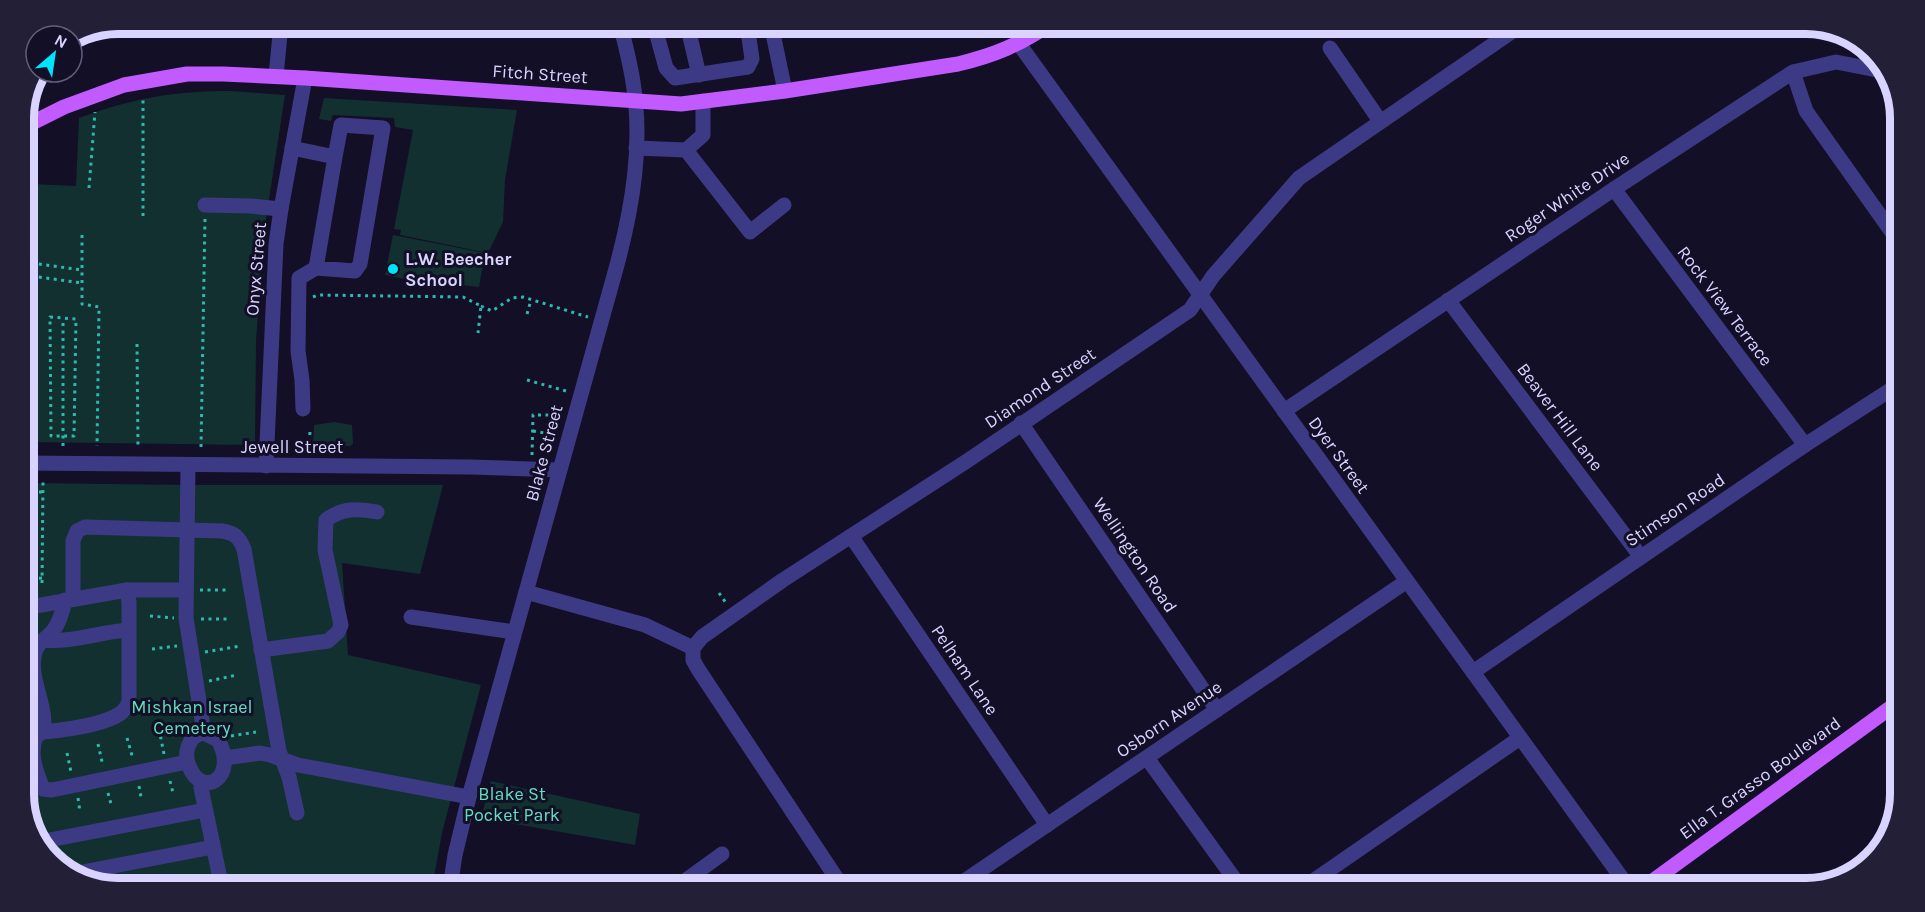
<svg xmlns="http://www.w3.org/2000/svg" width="1925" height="912" font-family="Karla,sans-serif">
<rect width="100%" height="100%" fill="#130f26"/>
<!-- green -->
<g fill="#12302f">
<path d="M232,91L285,95L264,232L256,341L255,445L24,442V197L32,184L76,186L79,118C134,98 173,91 232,91Z"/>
<path d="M324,98L517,110L505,180L503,222L488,253L400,235L401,230L394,229L413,130L395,127L394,118L333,115L331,121L319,119Z"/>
<path d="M393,235L485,253L479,287L420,280L419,282L385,275Z"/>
<path d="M334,422L352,425L353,444L350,446H313L314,425Z"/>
<path d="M24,483L193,485H443L420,574L342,563L348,655L481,685L442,833L432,888H119L77,878L40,846L24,800Z"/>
<path d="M491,781L640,814L635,845L481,818Z"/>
</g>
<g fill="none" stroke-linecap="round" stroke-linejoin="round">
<!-- path -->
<g stroke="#2fb8b0" stroke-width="3" stroke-dasharray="3 4.5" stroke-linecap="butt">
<path d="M89,188L95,112"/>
<path d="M143,216V96"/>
<path d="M82,235V304L99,307L97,446"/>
<path d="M24,262L82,270"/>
<path d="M24,275L82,283"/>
<path d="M313,297L318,295L463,297L481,306L478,333"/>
<path d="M481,306L492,311L512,298L523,297L588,317"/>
<path d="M527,314L531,300"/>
<path d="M50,317L76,319L74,436H51Z"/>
<path d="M24,324L31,325L29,445"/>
<path d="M137,344L138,447"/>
<path d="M527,380L566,391"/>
<path d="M533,431L555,435"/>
<path d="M63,446V319"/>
<path d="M201,447L205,218"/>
<path d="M309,450L310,431"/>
<path d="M532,455L533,415H561"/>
<path d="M24,492H43"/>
<path d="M24,579L42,578"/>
<path d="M42,583L43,481"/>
<path d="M200,590H228"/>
<path d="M719,593L726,603"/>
<path d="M150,616L174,618"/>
<path d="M201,619H229"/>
<path d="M152,649L177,646"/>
<path d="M205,652L240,646"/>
<path d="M209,681L237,675"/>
<path d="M213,709L250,703"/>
<path d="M159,729L164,754"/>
<path d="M231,736L256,732"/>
<path d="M127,738L133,759"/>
<path d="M98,744L103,766"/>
<path d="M67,753L71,772"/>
<path d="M170,781L173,793"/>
<path d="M139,786L141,797"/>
<path d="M108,793L111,804"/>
<path d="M78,798L80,812"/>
</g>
<!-- minor -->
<g stroke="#3d3a85" stroke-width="15">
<path d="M654,24L666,68L675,78L748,67L752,59L747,24"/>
<path d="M687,24L699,75"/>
<path d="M771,24L785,91"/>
<path d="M1019,44L1629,888"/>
<path d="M1330,48L1380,121"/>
<path d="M1793,72L1806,111L1901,245"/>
<path d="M276,76L281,24"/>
<path d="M703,101V135L686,150L750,232L784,205"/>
<path d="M292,148L335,157L341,125L383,128L360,264L355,271L316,268L335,157"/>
<path d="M636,148L686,150"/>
<path d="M1614,189L1805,445"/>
<path d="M205,205L250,206L281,209"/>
<path d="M1448,300L1641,557"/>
<path d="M303,409L302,380L298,351L299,278L316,268"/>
<path d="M1284,411L1614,189L1793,72L1836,62L1887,72"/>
<path d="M1021,423L1217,710"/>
<path d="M24,463L471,467L559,470"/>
<path d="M188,465L186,618L204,733"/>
<path d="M266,466L276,244L281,209L305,78"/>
<path d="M851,536L1047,825"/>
<path d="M526,592L645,625L693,648"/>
<path d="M73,598V541L77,531L85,527L222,531C235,533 239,537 244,549L279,751L289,777L297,813"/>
<path d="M65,600C63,610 60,622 53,631C46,639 35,644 34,657C30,682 48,707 43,732L36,736C29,755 36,771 43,789L52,790L187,762"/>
<path d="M24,608L127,590H186"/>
<path d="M411,617L514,632"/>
<path d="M43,640C71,643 100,632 128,630"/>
<path d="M693,648L702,637L783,580L967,461L1190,310L1213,276L1299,178L1523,24"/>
<path d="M693,648V660L698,669L843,888"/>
<path d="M261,650L328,641L338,632L341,625L325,550L326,520C342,508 358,508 377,512"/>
<path d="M1473,672L1805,445L1901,383"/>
<path d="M43,732C64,730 104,725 121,713C125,710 127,706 129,702V602L127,590"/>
<path d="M204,733L218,740C239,777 202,800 189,766C186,759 186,753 188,747C191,738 195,735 204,733Z"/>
<path d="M225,758L260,753L270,755L298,765L469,797"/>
<path d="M1147,758L1241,888"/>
<path d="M202,782L201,788L222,888"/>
<path d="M39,842L205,810"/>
<path d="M72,874L213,847"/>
<path d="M198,888L221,883"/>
<path d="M450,888L455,855L469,797L617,265C633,205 643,143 633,82C630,63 625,43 620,24"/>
<path d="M675,888L722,854"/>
<path d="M954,888L1407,581"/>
<path d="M1303,888L1520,738"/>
</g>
<!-- major -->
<g stroke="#c25bff" stroke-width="15">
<path d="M24,127L64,107L124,85L187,74H223L305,78L681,104L785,91L958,64C995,55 1019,45 1050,24"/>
<path d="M1643,888L1901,700"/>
</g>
</g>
<!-- markers -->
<circle fill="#00e5ff" stroke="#130f26" stroke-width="2" cx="393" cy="269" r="6"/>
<g text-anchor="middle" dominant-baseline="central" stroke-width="6" stroke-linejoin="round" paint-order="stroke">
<!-- street labels -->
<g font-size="18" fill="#d9d4ff" stroke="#130f26">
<text transform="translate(540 74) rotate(4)">Fitch Street</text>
<text transform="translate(1567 197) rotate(-34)">Roger White Drive</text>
<text transform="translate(256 269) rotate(-85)">Onyx Street</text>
<text transform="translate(1725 306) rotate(53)">Rock View Terrace</text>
<text transform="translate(1040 388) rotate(-34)">Diamond Street</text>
<text transform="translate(1560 417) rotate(53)">Beaver Hill Lane</text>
<text x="292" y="447">Jewell Street</text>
<text transform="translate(544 453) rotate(-75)">Blake Street</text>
<text transform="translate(1339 455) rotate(54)">Dyer Street</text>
<text transform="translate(1675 510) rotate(-34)">Stimson Road</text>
<text transform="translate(1135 555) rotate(56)">Wellington Road</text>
<text transform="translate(965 670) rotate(56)">Pelham Lane</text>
<text transform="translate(1169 719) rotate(-34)">Osborn Avenue</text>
<text transform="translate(1760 778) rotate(-36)">Ella T. Grasso Boulevard</text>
</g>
<!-- poi labels -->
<g font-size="18" font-weight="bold" fill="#d9d4ff" stroke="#130f26" text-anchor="start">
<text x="405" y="259">L.W. Beecher<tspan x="405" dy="21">School</tspan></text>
</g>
<!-- park labels -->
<g font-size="18" fill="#5fe0c0" stroke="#130f26">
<text x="192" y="707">Mishkan Israel<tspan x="192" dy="21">Cemetery</tspan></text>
<text x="512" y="794">Blake St<tspan x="512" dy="21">Pocket Park</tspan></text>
</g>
</g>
<!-- crop -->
<path d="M0 0H1925V912H0ZM118 34H1806A84 84 0 0 1 1890 118V794A84 84 0 0 1 1806 878H118A84 84 0 0 1 34 794V118A84 84 0 0 1 118 34Z" fill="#231f37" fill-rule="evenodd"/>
<path fill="none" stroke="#d9d4ff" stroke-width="8" d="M118 34H1806A84 84 0 0 1 1890 118V794A84 84 0 0 1 1806 878H118A84 84 0 0 1 34 794V118A84 84 0 0 1 118 34Z"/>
<!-- north arrow -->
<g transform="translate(54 54) rotate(29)"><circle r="28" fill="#130f26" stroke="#625e7d" stroke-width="1.5"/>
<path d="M0-4.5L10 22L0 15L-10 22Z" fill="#00e5ff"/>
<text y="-9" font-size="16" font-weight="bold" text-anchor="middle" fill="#d9d4ff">N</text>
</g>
</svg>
